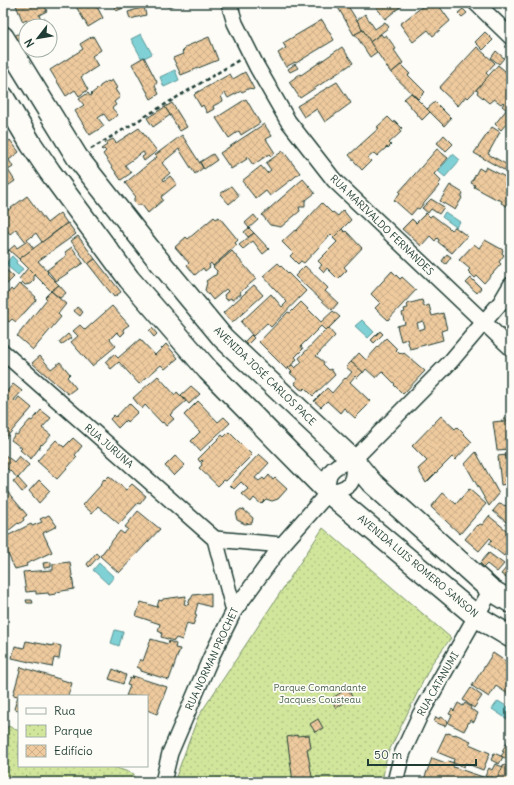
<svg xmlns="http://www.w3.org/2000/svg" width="514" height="785" font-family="Delius,sans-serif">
<defs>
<pattern id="park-dots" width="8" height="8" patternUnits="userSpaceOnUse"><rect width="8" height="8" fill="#d1e69b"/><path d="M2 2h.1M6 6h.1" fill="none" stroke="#b3c686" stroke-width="1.8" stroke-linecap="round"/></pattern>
<pattern id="building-cross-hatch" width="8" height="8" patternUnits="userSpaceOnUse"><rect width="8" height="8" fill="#eeca9e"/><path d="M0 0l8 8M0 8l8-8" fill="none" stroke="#ccae89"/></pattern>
</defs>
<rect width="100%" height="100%" fill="#fdfcf7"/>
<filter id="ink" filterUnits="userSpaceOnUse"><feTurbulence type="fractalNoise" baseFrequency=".025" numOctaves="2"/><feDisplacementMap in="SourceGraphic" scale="8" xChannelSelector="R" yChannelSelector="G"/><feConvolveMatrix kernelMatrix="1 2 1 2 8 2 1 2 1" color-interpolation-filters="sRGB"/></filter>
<g filter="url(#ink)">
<!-- park -->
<g fill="url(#park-dots)" stroke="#789268">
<path d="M323,528L451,638L432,663L387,755L382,782H174L198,717Z"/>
<path d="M8,726L19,731V766H111L134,774L133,782H3V737Z"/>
</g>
<!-- water -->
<g fill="#7fd1d6" stroke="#599695">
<path d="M141,34L152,54L142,59L131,39Z"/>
<path d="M175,70L179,80L164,87L160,77Z"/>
<path d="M453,154L460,160L445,177L438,171Z"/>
<path d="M445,212L460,222L456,227L442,217Z"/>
<path d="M12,256L17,261L16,263L23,269L18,275L6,265L8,263L7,262Z"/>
<path d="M362,320L374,332L368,338L355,326Z"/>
<path d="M99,563L114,577L108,584L93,570Z"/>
<path d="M115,630L123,632L119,646L111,643Z"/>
<path d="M498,701L511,709V712L507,719L492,709Z"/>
</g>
<!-- building -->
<g fill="url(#building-cross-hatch)" stroke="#1f3d34" fill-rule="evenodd">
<path d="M15,3H43L47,11L39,15L41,20L31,26H29L26,20L23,22Z"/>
<path d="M74,3H95L103,18L88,27Z"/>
<path d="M113,3H124L126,7L116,11Z"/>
<path d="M167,3H181L168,7Z"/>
<path d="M338,3H346L363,30L354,35L336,4Z"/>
<path d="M382,3H405L385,19L376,7Z"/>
<path d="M427,3H437L450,21L433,36L428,30L413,42L400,24Z"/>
<path d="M144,7L146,15L130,19L128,12Z"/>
<path d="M463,9L467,13L462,17L458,13Z"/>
<path d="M365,14L375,29L385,22L389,27L370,42L357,20Z"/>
<path d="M45,18L50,26H31Z"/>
<path d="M322,20L334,40L296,63L295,62L286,67L278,53L286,48L283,43Z"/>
<path d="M363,30L377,52L370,57L355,34Z"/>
<path d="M23,31L26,37L14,44L11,38Z"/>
<path d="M485,32L493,40L483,50L475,42Z"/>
<path d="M381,34L383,37L386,35L396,49L394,50L403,63L391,73L370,42Z"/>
<path d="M93,36L101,50L92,56L98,66L81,77L88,90L79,96L75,90L66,96L50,70L83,49L80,44Z"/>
<path d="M209,37L218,60L181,75L173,58L183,54L182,52L185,49V47Z"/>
<path d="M342,47L353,63L300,98L289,82L300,74L301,75Z"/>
<path d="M477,47L495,63L486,73L489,76L468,98L466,96L458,106L439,88Z"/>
<path d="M496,51L504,58L499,64L491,58Z"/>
<path d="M144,57L157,82L155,86L159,94L151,99L132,64Z"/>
<path d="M295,64L298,68L290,72L288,69Z"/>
<path d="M401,65L410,74L408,75L425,92L418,99L391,73Z"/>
<path d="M498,65L511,76V104L507,110L502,106L504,103L503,102L501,104L494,99L489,103L477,93L478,91L476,90Z"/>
<path d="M245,72L254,89L252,90L250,88L242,92L241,91L228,98L225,93L221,96L223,101L213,106L214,109L207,113L203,105L201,107L194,95L196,93L230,74L233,79Z"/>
<path d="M112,80L117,88L115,89L120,97L114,102L116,105L112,108L118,115L109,121L104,114L98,118L104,126L90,135L75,111L84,105L79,99L88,93L90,96L92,95L91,94L100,87V86L108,81L109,82Z"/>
<path d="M337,82L351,103L325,122L317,109L304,117L297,106Z"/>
<path d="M411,93L430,112L422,120L404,99Z"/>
<path d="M246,99L260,123L241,135L239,131L229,138L216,118Z"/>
<path d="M435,102L451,118L444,126L427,109Z"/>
<path d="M172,103L187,127L180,131L165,107Z"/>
<path d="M511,104V126L507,123L501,130L495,124Z"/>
<path d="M165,107L170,115L153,127L147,118Z"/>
<path d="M388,117L394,123L395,121L402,128L400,130L401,132L389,143L391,145L388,148L387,147L377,156L374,153L368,158L371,161L362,170L349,155L379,128L377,127Z"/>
<path d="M264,124L272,136L266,139L275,153L271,156L269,154L253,165L247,156L246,157L247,159L231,169L220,153Z"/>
<path d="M492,127L500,132L488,154L511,167V174L474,153Z"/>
<path d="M139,128L157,151L144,161L142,157L145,155L143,152L125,165L131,173L121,180L103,154L106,151L104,149L102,150L101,149L107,145L105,143L113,139L116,143Z"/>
<path d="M182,135L203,168L195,174L179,149L162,163L170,173L163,179L164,181L170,176L177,184L161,197L163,200L148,213L142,205H137L134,202V198L136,197L125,183L157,157L155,155Z"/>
<path d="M444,135L453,144L446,151L437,143Z"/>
<path d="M10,140L19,152L9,160L13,167L8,170L15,181L3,189V146Z"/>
<path d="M437,149L448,158L434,174L441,181L438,185L439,186L419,209L417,208L411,215L394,200L400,193L399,192Z"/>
<path d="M283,151L300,173L270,196L266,191L256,199L242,181L261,166L267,173L271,170L266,163Z"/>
<path d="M213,154L217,160L204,169L200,162Z"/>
<path d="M486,167L511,180V208L501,203L502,201L498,199V200L474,187L475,185L471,183L479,168L484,171Z"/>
<path d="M303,179L315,193L306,200H305V207H299L300,211L281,227L270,225L262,215Z"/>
<path d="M450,185L463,193L461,197L462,198L455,210L440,201Z"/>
<path d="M231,186L239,196L229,204L220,194Z"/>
<path d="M27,196L47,223L60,213L67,223L42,242L36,233L27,240L34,249L19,259L9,250L15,245L17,248L26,242L16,229L10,234L3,225V214Z"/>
<path d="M431,199L444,207L439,214L431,209L428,213L422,208Z"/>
<path d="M322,203L332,213L333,212L338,216L343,210L351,220L334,237L331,234L304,263L301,261L298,264L290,256L293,253L282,242L295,230L296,231Z"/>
<path d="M426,213L430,217L432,215L449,228L451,230L455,227L467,236L452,253L438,242L439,240L437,238L435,241L430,236L421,246L402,229L412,219L416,223Z"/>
<path d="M254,215L258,220L249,228L245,223Z"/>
<path d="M214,217L216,219L219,217L238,240L235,243L237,245L213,266L211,263L209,265L210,267L205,271L203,268L195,275L187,265L189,263L175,247L186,237L188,239Z"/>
<path d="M68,223L76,234L38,261L48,272L47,273L59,285L51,291L19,259Z"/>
<path d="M249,228L254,233L248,237L244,232Z"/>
<path d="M342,229L345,232L346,231L362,248L344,267L347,270L338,279L327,268L324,272L319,267L322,265L318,261L337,242L333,238Z"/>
<path d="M254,233L269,249L263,254L253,241L243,249L239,245Z"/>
<path d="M78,236L95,259L88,264L71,241Z"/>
<path d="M485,240L503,250L502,253L504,255L499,262L501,264L484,283L477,276L475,278L468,271L470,269L459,260L474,244L479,248Z"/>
<path d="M4,245L9,251L3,258V246Z"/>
<path d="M72,247L83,263L56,281L47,270L67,255L65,252Z"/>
<path d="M232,251L256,279L240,292L241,295H239L232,300L231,298L227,300L225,298L224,295L228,291L226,289L213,300L205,290L207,283L206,281L213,276L216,275L217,271L213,267Z"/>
<path d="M447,254L451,257L446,264L442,261Z"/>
<path d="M95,259L121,292L114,297L88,264Z"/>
<path d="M278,263L306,291L271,327L267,323L253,336L241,322L271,294L282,307L287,302L263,276Z"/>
<path d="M305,266L328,288L325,291L338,303L332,310L295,276Z"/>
<path d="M3,267L14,277L3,288Z"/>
<path d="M28,268L35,275L34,276V280L30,284L25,285L19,279Z"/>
<path d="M392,271L400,279L402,277L416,290L388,320L375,308L380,303L371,294Z"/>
<path d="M471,278L481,288L477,293L466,283Z"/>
<path d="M19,284L20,285L21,284L36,297L35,298L36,300L16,322L12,319L9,322L3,317V299L11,289L13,291Z"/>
<path d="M59,285L66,293L60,298L51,291Z"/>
<path d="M254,285L263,295L232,323L223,313Z"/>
<path d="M51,291L66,304L58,314L61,317L33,350L17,336L47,299L45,297Z"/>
<path d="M422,300L424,307L429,305L432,316L443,313L447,329L441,331L443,340L410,349L407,339L401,341L397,326L405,324L402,313L405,312L404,309L408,308L407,304ZM423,321L425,328L419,330L417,323Z"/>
<path d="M301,302L321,322L333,311L340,317L326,331L321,326L301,346L303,349L295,357L297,359L287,370L259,342L288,312L290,313Z"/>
<path d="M112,306L129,325L123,329L125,332L121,336L117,332L110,339L116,346L92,366L71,342L78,336L73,331L80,325L85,330Z"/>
<path d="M77,307L83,312L80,316L74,311Z"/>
<path d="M152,328L157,334L154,337L149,331Z"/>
<path d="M328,328L335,336L316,356L324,362L323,364L329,370L331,369L335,375L313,396L305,388L303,390L300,389L295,384L297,379L290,373L292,372L288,368L292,365L295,368L302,362L299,358Z"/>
<path d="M380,331L383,334L374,343L371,340Z"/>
<path d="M68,334L71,338L61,345L59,342Z"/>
<path d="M251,335L254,338L247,345L244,342Z"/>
<path d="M386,338L397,349L396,350L400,354L401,353L403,354L404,353L425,371L403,394L394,385L395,384L382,371L376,378L366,369L363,373L351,362L359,353L366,360Z"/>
<path d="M140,339L155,355L166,344L178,358L165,369L161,365L139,384L119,362L111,369L105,362L114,354L118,358Z"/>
<path d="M40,356L51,369L60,362L70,374L67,377L76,388L68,394L32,363Z"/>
<path d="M351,362L363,372L357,378L355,376L350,382L371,402L355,418L344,408L340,413L327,401L321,407L314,401L327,388L332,393L345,378L346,379L352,372L346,367Z"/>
<path d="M158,376L175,395L177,392L186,401L170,415L174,419L166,426L163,422L162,423L145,405L142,409L133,398Z"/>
<path d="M13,384L22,391L14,400L15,402L19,397L32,408L4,440L3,439V396Z"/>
<path d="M191,386L200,394L189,404L181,395Z"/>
<path d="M198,401L218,422L224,417L230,423L200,451L191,441L200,432L184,415Z"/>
<path d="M129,403L138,412L127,422L126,420L118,428L110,419L114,415L116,417Z"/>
<path d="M41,410L51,418L42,428L51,435L42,445L41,444L40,447L31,459L20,450L22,448L11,440L15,434L17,435L30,420L32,421Z"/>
<path d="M441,416L455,429L457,427L472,442L455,460L452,457L426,483L418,469L427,461L412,446Z"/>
<path d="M511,417V449L497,450L493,422L502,421V422H504V419H506L507,422L509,421V418Z"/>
<path d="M229,432L252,455L226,481L224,480L218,486L199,468L202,465L201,463L203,461L202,460L200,462L198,459L222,435L224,437Z"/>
<path d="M73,438L82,446L75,455L77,457L57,479L37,461L56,440L64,447Z"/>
<path d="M476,452L499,494L489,506L465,464Z"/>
<path d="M259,454L269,463L255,478L259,481L263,478L265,480L269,475L273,480L275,478L287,489L278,499L272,501L266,499L261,504L254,498L251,502L242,494L248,489L241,482L234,489L230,485Z"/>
<path d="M508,454L511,455V483L501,485L498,456L506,455V457H509Z"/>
<path d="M5,455L14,462L19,456L29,465L18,478L3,465V458Z"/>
<path d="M175,456L185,465L174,476L165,466Z"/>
<path d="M109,476L126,490L132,484L146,496L140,504L138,503L119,524L98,506L92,513L83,505L101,485L100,484L104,479L105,480Z"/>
<path d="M18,478L27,488L22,492L13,481Z"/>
<path d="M39,480L50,491L39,503L29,491Z"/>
<path d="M469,489L486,504L460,534L431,507L443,493L456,504Z"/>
<path d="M6,490L27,515L23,518L24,520L19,524L18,523L3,535V493Z"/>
<path d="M499,504L511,507V526L493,511Z"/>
<path d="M241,509L244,510L253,518L252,523L245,524L237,520L236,516L237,512Z"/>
<path d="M138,511L160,529L119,573L100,556L120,531L124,534L128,529L125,527Z"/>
<path d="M49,515L57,526L43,533L52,552L26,564L27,566L15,569L5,548L7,547L3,538L31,524L32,526L42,522L40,519Z"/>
<path d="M489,516L511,534V549L509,548L504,556L489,544L492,540L490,538L479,551L465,539L477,525L478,526L480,524L482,525Z"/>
<path d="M96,553L99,556L89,567L87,564Z"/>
<path d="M489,553L504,564L497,572L487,564L484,567L480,563Z"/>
<path d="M51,562V567L44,568L43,563Z"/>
<path d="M70,562L74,589L56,592V594L49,595L48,593L36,594V591L26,592L23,572L53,570V564Z"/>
<path d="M507,567L509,574L506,578L501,574Z"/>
<path d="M211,593V607L198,603L195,614L197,615L193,625L187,623L182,640L176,638L174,641L161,637L162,633L158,631L160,624L136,616L141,602L157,607L159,600L162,601L163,599L186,596L184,604L188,605L190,599H191L193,595Z"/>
<path d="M26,600H32L33,603H27Z"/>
<path d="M151,639L168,644L169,641L176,644L175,648L180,649L169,680L141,671V669L137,667L140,659L143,661Z"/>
<path d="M26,641L53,646V644L61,646L59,659L54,658L52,667L12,658L15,646L24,648Z"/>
<path d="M493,653L511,665V696L496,686L489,697L472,686Z"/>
<path d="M21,667L72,683L68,696H19V710L14,709L18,696L13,695Z"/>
<path d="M113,669L126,675L123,684L109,679Z"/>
<path d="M133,676L167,687L157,714L147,710V696H126L130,686L127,685L130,678L132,679Z"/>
<path d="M348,688L352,697L347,700V701L336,708L331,699Z"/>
<path d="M471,688L482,696L474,708L463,700Z"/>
<path d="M458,703L463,706L465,703L471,707L470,709L478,713L474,722L470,720L464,731L448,723L452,715L449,714L452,709L454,711Z"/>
<path d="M436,717L439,719L440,717L448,721L445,726L434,722Z"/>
<path d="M318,719L323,728L315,732L310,724Z"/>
<path d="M446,733L448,734V733L455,735V734L471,741L469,744L490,753L483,770L465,763L464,767L454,763H453L454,759L437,752Z"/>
<path d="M297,735V736L309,735L311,748L307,749L313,782H293L287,737Z"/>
<path d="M511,736V752L507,759L501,756L504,752L502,751Z"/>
<path d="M494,753L503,757L499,764L491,760Z"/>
<path d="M432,758L446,763L448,761L454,763L453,767L492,780L491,782H423Z"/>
<path d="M495,764L503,767L496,779L491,776L490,778L485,776L489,768L492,770Z"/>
<path d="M504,765L511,769V782H501L496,780Z"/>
<rect x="273" y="779" width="9" height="3"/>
</g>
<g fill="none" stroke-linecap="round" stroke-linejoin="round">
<defs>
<g id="street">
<path d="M229,3L235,23L257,67L288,121L334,180L511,348"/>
<path d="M476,3L511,37"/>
<path d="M3,352L215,539L234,611"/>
<path d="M353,460L451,361L501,302L511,285"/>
<path d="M328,492C351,489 355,483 353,460"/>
<path d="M328,492C328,488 327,483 328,479C329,468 343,462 353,460"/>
<path d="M215,539L282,545"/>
<path d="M163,782L170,753L211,657L234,611L282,545L320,502L328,492"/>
<path d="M395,782L402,754L420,715L491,590"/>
</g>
<g id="secondary">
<path d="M3,37L77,157L155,256L223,338L353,460L371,482L491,590L511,602"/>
<path d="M3,97L31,144L50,172L129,279L208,370L328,492L476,616L511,637"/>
</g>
</defs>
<!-- street casing -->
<use href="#street" stroke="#1f3d34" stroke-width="18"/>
<!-- secondary casing -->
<use href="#secondary" stroke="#1f3d34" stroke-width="24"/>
<!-- path -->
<path stroke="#1f3d34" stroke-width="2.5" stroke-dasharray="4 3" stroke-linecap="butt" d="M91,149L239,60"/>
<!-- street -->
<use href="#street" stroke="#fdfcf7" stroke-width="15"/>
<!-- secondary -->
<use href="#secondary" stroke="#fdfcf7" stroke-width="21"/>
</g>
</g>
<g text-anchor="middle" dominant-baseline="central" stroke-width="3.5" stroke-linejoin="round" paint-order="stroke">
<!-- street labels -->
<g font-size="10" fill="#1f3d34" stroke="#fdfcf7">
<text transform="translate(382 225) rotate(44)">RUA MARIVALDO FERNANDES</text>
<text transform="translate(265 376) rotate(44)">AVENIDA JOSÉ CARLOS PACE</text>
<text transform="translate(109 446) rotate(41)">RUA JURUNA</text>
<text transform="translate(418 566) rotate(40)">AVENIDA LUIS ROMERO SANSON</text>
<text transform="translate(212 659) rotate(-65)">RUA NORMAN PROCHET</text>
<text transform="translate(438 684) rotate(-60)">RUA CATANUMI</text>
</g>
<!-- park labels -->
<g font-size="10" fill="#435f49" stroke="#fdfcf7">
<text x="320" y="687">Parque Comandante<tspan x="320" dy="12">Jacques Cousteau</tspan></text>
</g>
</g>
<!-- margin -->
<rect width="514" height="785" fill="none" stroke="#fdfcf7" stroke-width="16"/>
<rect x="8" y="8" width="498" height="769" fill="none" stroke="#1f3d34" stroke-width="1.5" filter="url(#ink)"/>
<!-- legend -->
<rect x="18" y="695" width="130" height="72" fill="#fdfcf7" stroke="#a4b0a9"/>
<rect x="26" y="708" width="20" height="6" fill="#fdfcf7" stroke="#a4b0a9"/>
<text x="54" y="715" font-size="12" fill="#1f3d34">Rua</text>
<rect x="26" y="725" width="20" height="12" fill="url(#park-dots)" stroke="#a4b0a9"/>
<text x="54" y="735" font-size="12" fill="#1f3d34">Parque</text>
<rect x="26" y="745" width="20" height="12" fill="url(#building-cross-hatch)" stroke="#a4b0a9"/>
<text x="54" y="755" font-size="12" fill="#1f3d34">Edifício</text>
<!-- north arrow -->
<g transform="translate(38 38) rotate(239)"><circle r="19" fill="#fdfcf7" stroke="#a4b0a9"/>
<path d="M0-3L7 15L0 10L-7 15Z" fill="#1f3d34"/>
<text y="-6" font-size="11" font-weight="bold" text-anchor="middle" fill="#1f3d34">N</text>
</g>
<!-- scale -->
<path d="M368 759v6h108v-6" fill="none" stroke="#1f3d34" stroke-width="2"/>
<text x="374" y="759" font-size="12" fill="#1f3d34" stroke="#fdfcf7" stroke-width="3" paint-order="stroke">50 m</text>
</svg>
